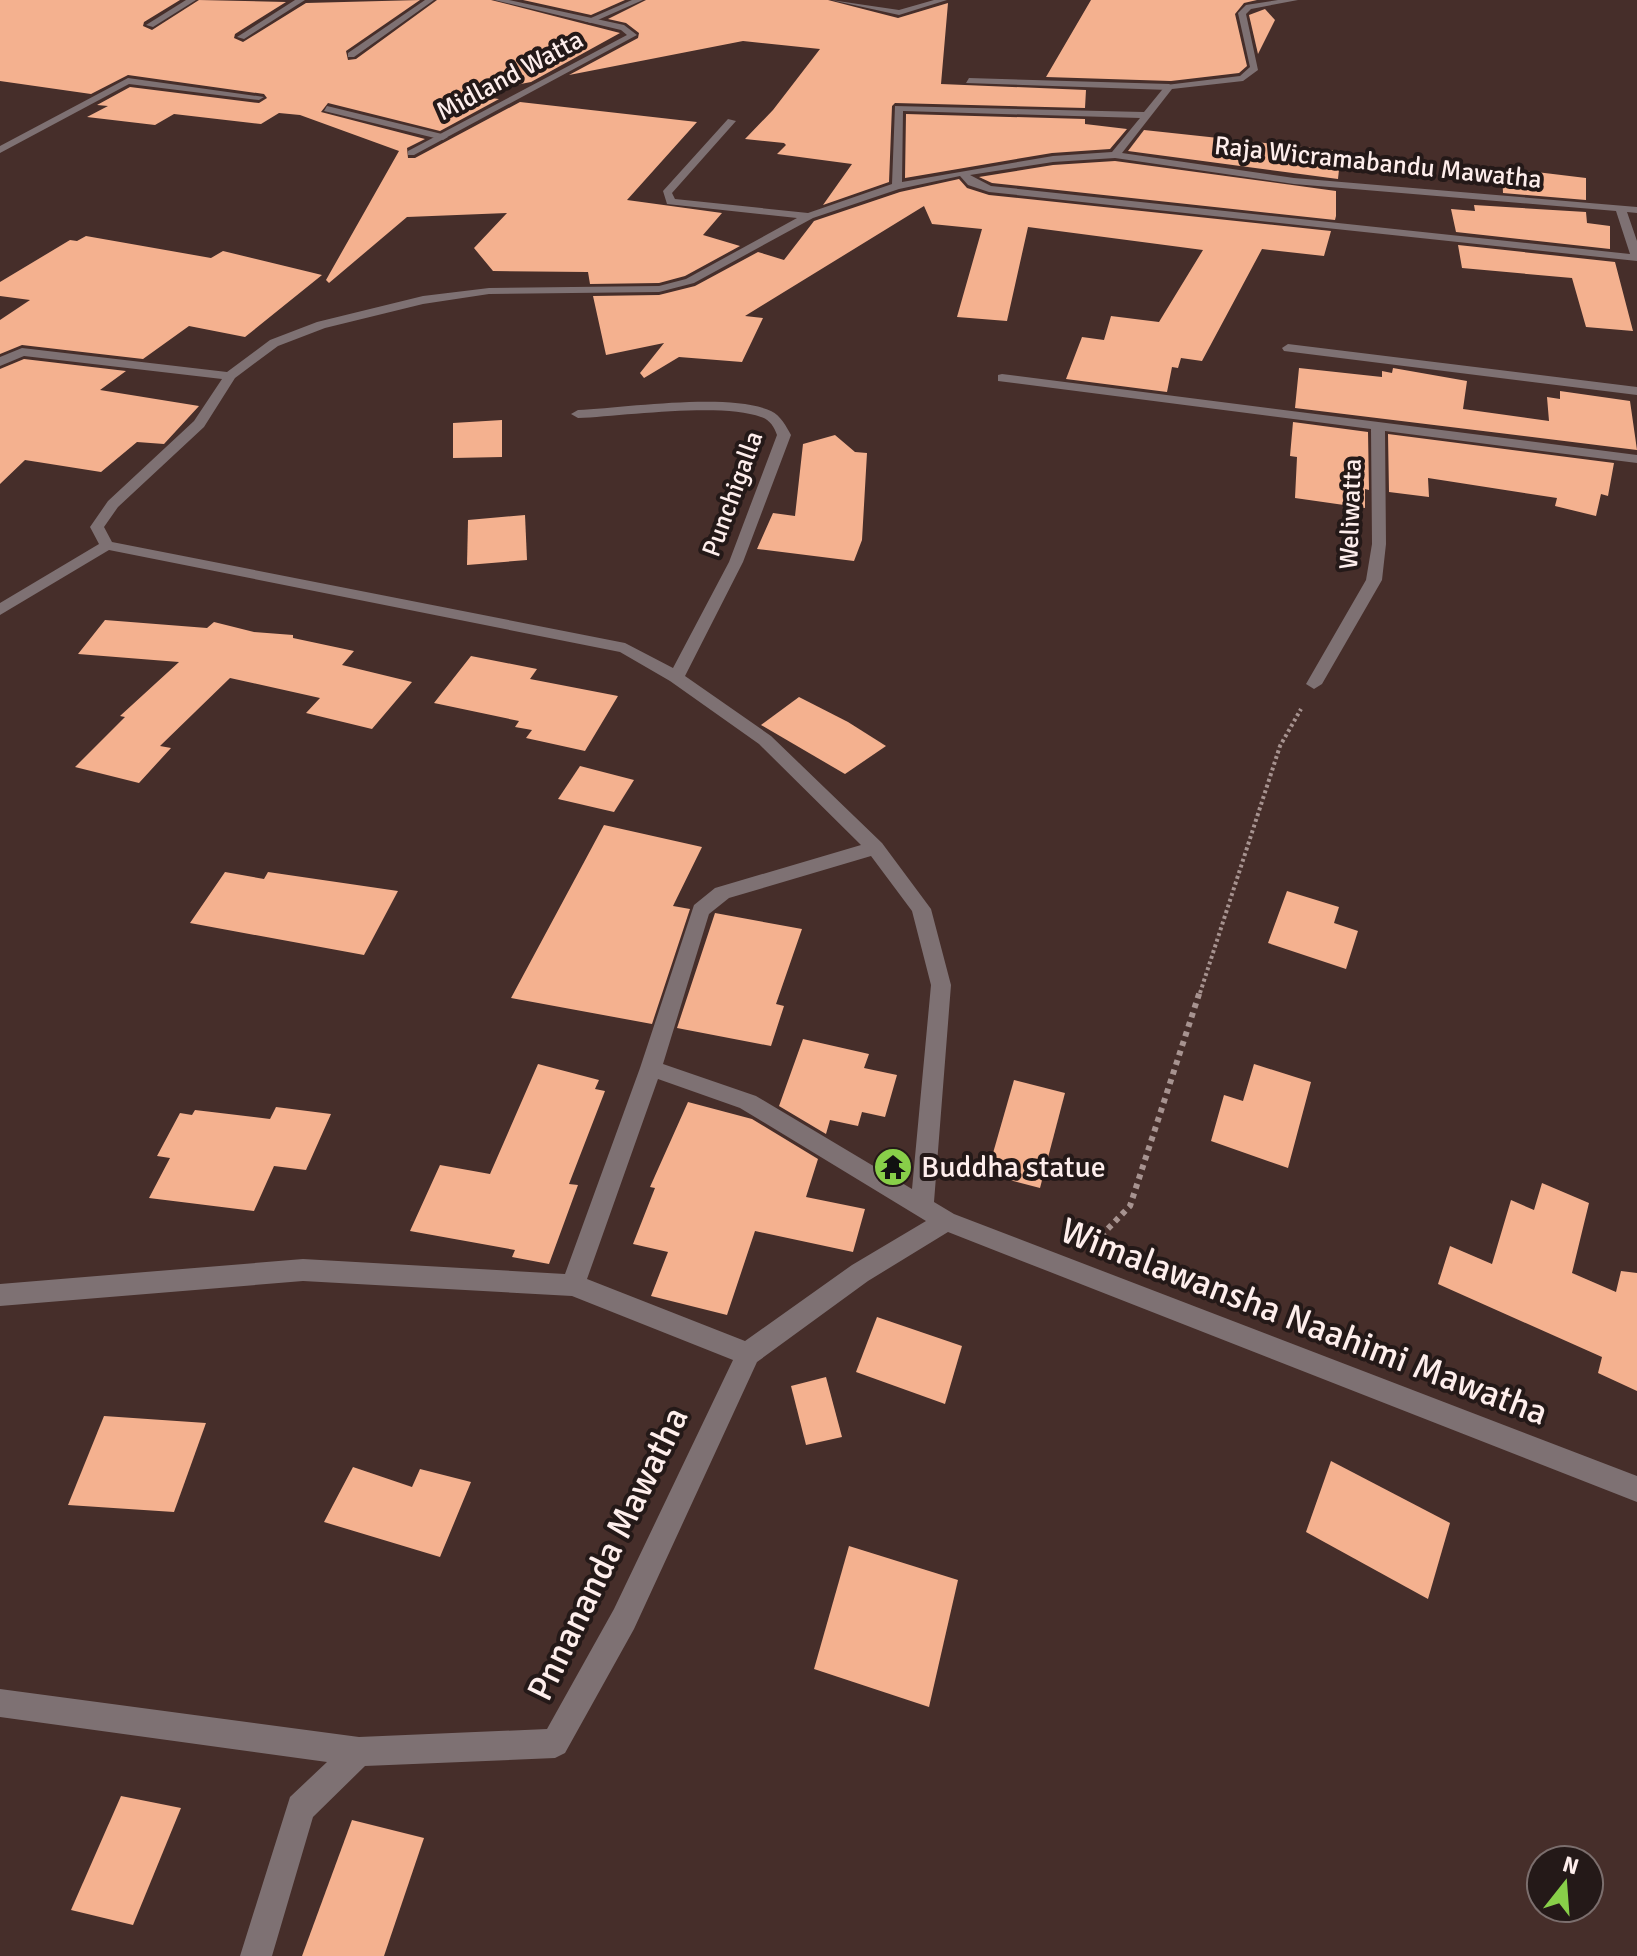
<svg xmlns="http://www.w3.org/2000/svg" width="1637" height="1956" font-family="Signika,sans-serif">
<rect width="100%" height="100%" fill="#462e2a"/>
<!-- building -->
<g fill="#f4b18f">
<path d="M0,0H180L144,22L143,26L152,30L199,0L286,2L235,34L234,38L243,42L306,3L420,0L346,51L348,60L356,59L437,0H491L620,33L531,82L464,95L499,99L440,131L328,103L321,112L425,139L407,148L408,158H415L520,102L697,122L627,200L722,213L703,235L740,246L685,276L659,283L590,284L588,272L493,271L474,248L507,213L407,217L329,283L326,280L399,151L300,115L279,113L261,124L174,114L155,125L87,117L108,106L97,105L130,87L259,103L267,98L264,94L128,75L91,94L0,81Z"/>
<path d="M523,0H625L591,15Z"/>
<path d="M646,0H828L898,18L948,3L941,84L1086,90L1085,108L895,103L892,106L889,182L823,205L852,164L777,154L786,145L784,143L745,139L773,110L820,49L743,41L569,75L638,38L639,33L626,23L608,19Z"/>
<path d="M1091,0H1257L1244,3L1235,14L1247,66L1239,73L1171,81L1046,77Z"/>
<path d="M1265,9L1275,20L1258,54L1249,15Z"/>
<path d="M906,114L1085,119V124L1127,129L1110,149L1052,153L905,178Z"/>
<path d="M1144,130L1341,151L1338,179L1128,151Z"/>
<path d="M1115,161L1336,191V216L1335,220L992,183L979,177L1053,165Z"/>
<path d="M1502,168L1586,178V200L1503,193Z"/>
<path d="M959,179L967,188L989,195L1331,231L1324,256L1262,249L1202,361L1181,358L1178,368L1172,367L1167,392L1066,379L1082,337L1104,340L1111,316L1159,322L1203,250L1028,227L1007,321L957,317L982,229L932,224L924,206L745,316L763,318L742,362L679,357L644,378L640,373L664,343L606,355L593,296L659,295L695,286L758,252L784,260L814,221L900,192Z"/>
<path d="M1474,205L1586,212L1587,223L1610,226V249L1456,232L1451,209L1475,211Z"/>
<path d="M86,236L211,258L223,251L322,275L245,337L189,326L143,359L22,345L0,354V320L30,300L0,296V282L70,240L77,241Z"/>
<path d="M1458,245L1615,262L1633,331L1586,327L1572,278L1462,268Z"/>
<path d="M24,359L126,371L100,390L199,406L164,444L137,442L101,472L25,460L0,484V369Z"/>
<path d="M1299,368L1382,377V371L1392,373L1393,368L1467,381L1463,409L1549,421L1547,397L1560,399V391L1630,401L1637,450L1295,408Z"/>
<path d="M502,420V457L453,458V423Z"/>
<path d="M1293,422L1368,432L1369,490L1365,489V508L1295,498L1297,457L1290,456Z"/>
<path d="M1388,434L1614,463L1608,496L1601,494L1596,516L1555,506L1557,498L1428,478L1429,497L1389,492Z"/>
<path d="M835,435L855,452L867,453L862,540L854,561L757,549L773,513L795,516L803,444Z"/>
<path d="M525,515L527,560L467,565L468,520Z"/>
<path d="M105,620L207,628L214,622L254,632L293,635V638L354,651L342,665L412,682L372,729L306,713L320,698L230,678L160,746L171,748L139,783L75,767L125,717L120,716L179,662L78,654Z"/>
<path d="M471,656L537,669L530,679L618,696L585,751L526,738L532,730L515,727L519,721L434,703Z"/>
<path d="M799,697L848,722L886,746L845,774L761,725Z"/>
<path d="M580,766L634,780L614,812L558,799Z"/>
<path d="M604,825L702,847L673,906L690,909L652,1024L511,998Z"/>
<path d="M225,872L264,879L268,872L398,891L364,955L190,923Z"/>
<path d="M1287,891L1339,907L1334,923L1358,931L1346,969L1268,943Z"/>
<path d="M715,913L802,929L776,1004L784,1006L771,1046L677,1028Z"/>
<path d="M803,1039L869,1054L864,1068L897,1075L885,1117L862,1112L858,1126L830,1120L826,1134L779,1106Z"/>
<path d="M538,1064L599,1080L595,1089L605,1091L569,1184L578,1185L549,1264L512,1257L515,1250L410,1231L440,1165L490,1174Z"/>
<path d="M1254,1064L1311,1082L1288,1168L1211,1141L1224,1095L1243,1101Z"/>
<path d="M1014,1080L1065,1093L1040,1188L987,1174Z"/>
<path d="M688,1102L752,1119L818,1159L806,1197L865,1209L853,1252L755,1231L727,1315L651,1296L668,1252L633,1244L655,1188L650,1187Z"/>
<path d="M276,1107L331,1114L306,1170L274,1166L254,1211L149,1198L170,1158L157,1156L180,1113L192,1115L195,1110L270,1119Z"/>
<path d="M1542,1183L1589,1203L1572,1273L1616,1292L1621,1271L1637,1273V1391L1598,1373L1602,1357L1438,1284L1450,1246L1492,1264L1511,1200L1534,1210Z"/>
<path d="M877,1317L962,1346L945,1404L856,1372Z"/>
<path d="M826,1377L842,1437L806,1445L791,1386Z"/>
<path d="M104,1416L206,1423L174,1512L68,1505Z"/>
<path d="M1331,1461L1450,1523L1428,1599L1306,1532Z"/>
<path d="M353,1467L412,1487L420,1469L471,1482L440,1557L324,1522Z"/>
<path d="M849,1546L958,1580L929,1707L814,1669Z"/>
<path d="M121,1796L181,1808L133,1925L71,1910Z"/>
<path d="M352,1820L424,1838L384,1956H302Z"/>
</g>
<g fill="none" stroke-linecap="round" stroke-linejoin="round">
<!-- path-far1 -->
<path stroke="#a79390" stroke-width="4" stroke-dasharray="3 3" stroke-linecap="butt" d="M1200,993L1280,746L1301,709"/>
<!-- path -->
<path stroke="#a79390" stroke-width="6" stroke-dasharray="5 5" stroke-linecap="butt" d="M1094,1243L1130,1206L1200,991"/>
<!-- service -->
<g fill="#7e7173" fill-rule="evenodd">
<path d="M632,0H643L591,23L584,21Z"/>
<path d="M969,78L1169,84L1174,87L1169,90L966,83Z"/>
<path d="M327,106L446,135L448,137L443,140L324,111Z"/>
<path d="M1288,344L1637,387V395L1284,351L1282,348Z"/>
</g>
<!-- minor -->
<g fill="#7e7173" fill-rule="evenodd">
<path d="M186,0H196L153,27L146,25Z"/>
<path d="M295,0H305L244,39L237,37Z"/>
<path d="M425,0H434L354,57H348V53Z"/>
<path d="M494,0H509L624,25L637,35L414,155H408V151L627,35L621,30Z"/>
<path d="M831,0L899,10L934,0H947L899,15Z"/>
<path d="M1278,0H1298L1251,9L1246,14L1258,70L1243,81L1172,89L1122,153L1294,178L1637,207V213L1627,212L1637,241V261L989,192L968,185L960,176L899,189L813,218L694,283L659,292L489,294L423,304L325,328L278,346L235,378L204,427L118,507L104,527L112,542L625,643L673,668L729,562L777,435C774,427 770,420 761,417C723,402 622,416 578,418L571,414L578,410C626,408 729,392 771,411C781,416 786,426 791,435L743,562L685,676L771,736L882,843L931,909L951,985L934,1202L954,1214L1637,1476V1502L948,1232L868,1281L757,1362L634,1629L565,1753L555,1758L365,1766L313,1817L272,1956H240L290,1797L327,1762L0,1717V1689L359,1737L547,1729L614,1609L733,1360L572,1296L303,1281L0,1306V1284L303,1259L565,1274L640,1068L694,905L715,888L861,845L759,744L670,681L620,652L109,550L0,615V603L99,544L90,527L108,501L194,421L222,379L24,356L0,366V357L22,348L227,372L270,340L317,322L423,296L489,288L659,286L686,279L797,218L667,204L663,191L728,119L736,121L672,193L675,199L808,213L892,184L895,106L1144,112L1166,85L1240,76L1250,67L1238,13L1246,5ZM903,111L1140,118L1112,152L1053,156L902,182ZM1115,158L1294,184L1616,211L1630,254L991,186L970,175L1053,162ZM871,856L912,911L931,985L912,1189L756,1096L663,1064L709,914L729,898ZM658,1079L740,1108L926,1221L852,1265L745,1341L587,1279Z"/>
<path d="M128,78L264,97L259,100L129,84L0,153V146Z"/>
<path d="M1002,374L1637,455V463L1385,431L1386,544L1382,580L1322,684L1314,689L1306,684L1366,580L1372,544L1371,429L998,381V375Z"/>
</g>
</g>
<!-- icons -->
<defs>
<symbol id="temple-disc" viewBox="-11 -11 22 22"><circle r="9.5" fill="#88cf49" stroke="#241918"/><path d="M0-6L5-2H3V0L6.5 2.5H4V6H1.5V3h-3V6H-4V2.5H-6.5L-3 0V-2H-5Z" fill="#111"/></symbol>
</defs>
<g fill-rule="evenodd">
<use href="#temple-disc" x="871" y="1145" width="44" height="44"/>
</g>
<g text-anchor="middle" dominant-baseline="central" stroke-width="8" stroke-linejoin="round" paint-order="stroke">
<!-- far-street labels -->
<g font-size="26" fill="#feeeec" stroke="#241918">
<text transform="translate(510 76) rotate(-28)">Midland Watta</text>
<text transform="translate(1378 163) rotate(6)">Raja Wicramabandu Mawatha</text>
<text transform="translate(733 494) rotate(-70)">Punchigalla</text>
<text transform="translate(1351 514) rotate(-88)">Weliwatta</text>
</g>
<!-- poi labels -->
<g font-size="30" fill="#feeeec" stroke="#241918" text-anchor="start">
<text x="921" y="1167">Buddha statue</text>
</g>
<!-- near-street labels -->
<g font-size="36" fill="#feeeec" stroke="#241918">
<text transform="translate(1304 1322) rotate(21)">Wimalawansha Naahimi Mawatha</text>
<text transform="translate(608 1554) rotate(-64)">Pnnananda Mawatha</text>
</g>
</g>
<!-- north arrow -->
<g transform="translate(1565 1884) rotate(17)"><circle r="38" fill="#241918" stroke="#7b6e6d" stroke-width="2"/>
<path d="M0-6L14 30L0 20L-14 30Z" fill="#88cf49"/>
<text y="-12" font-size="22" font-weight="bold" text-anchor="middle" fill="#feeeec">N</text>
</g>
</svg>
